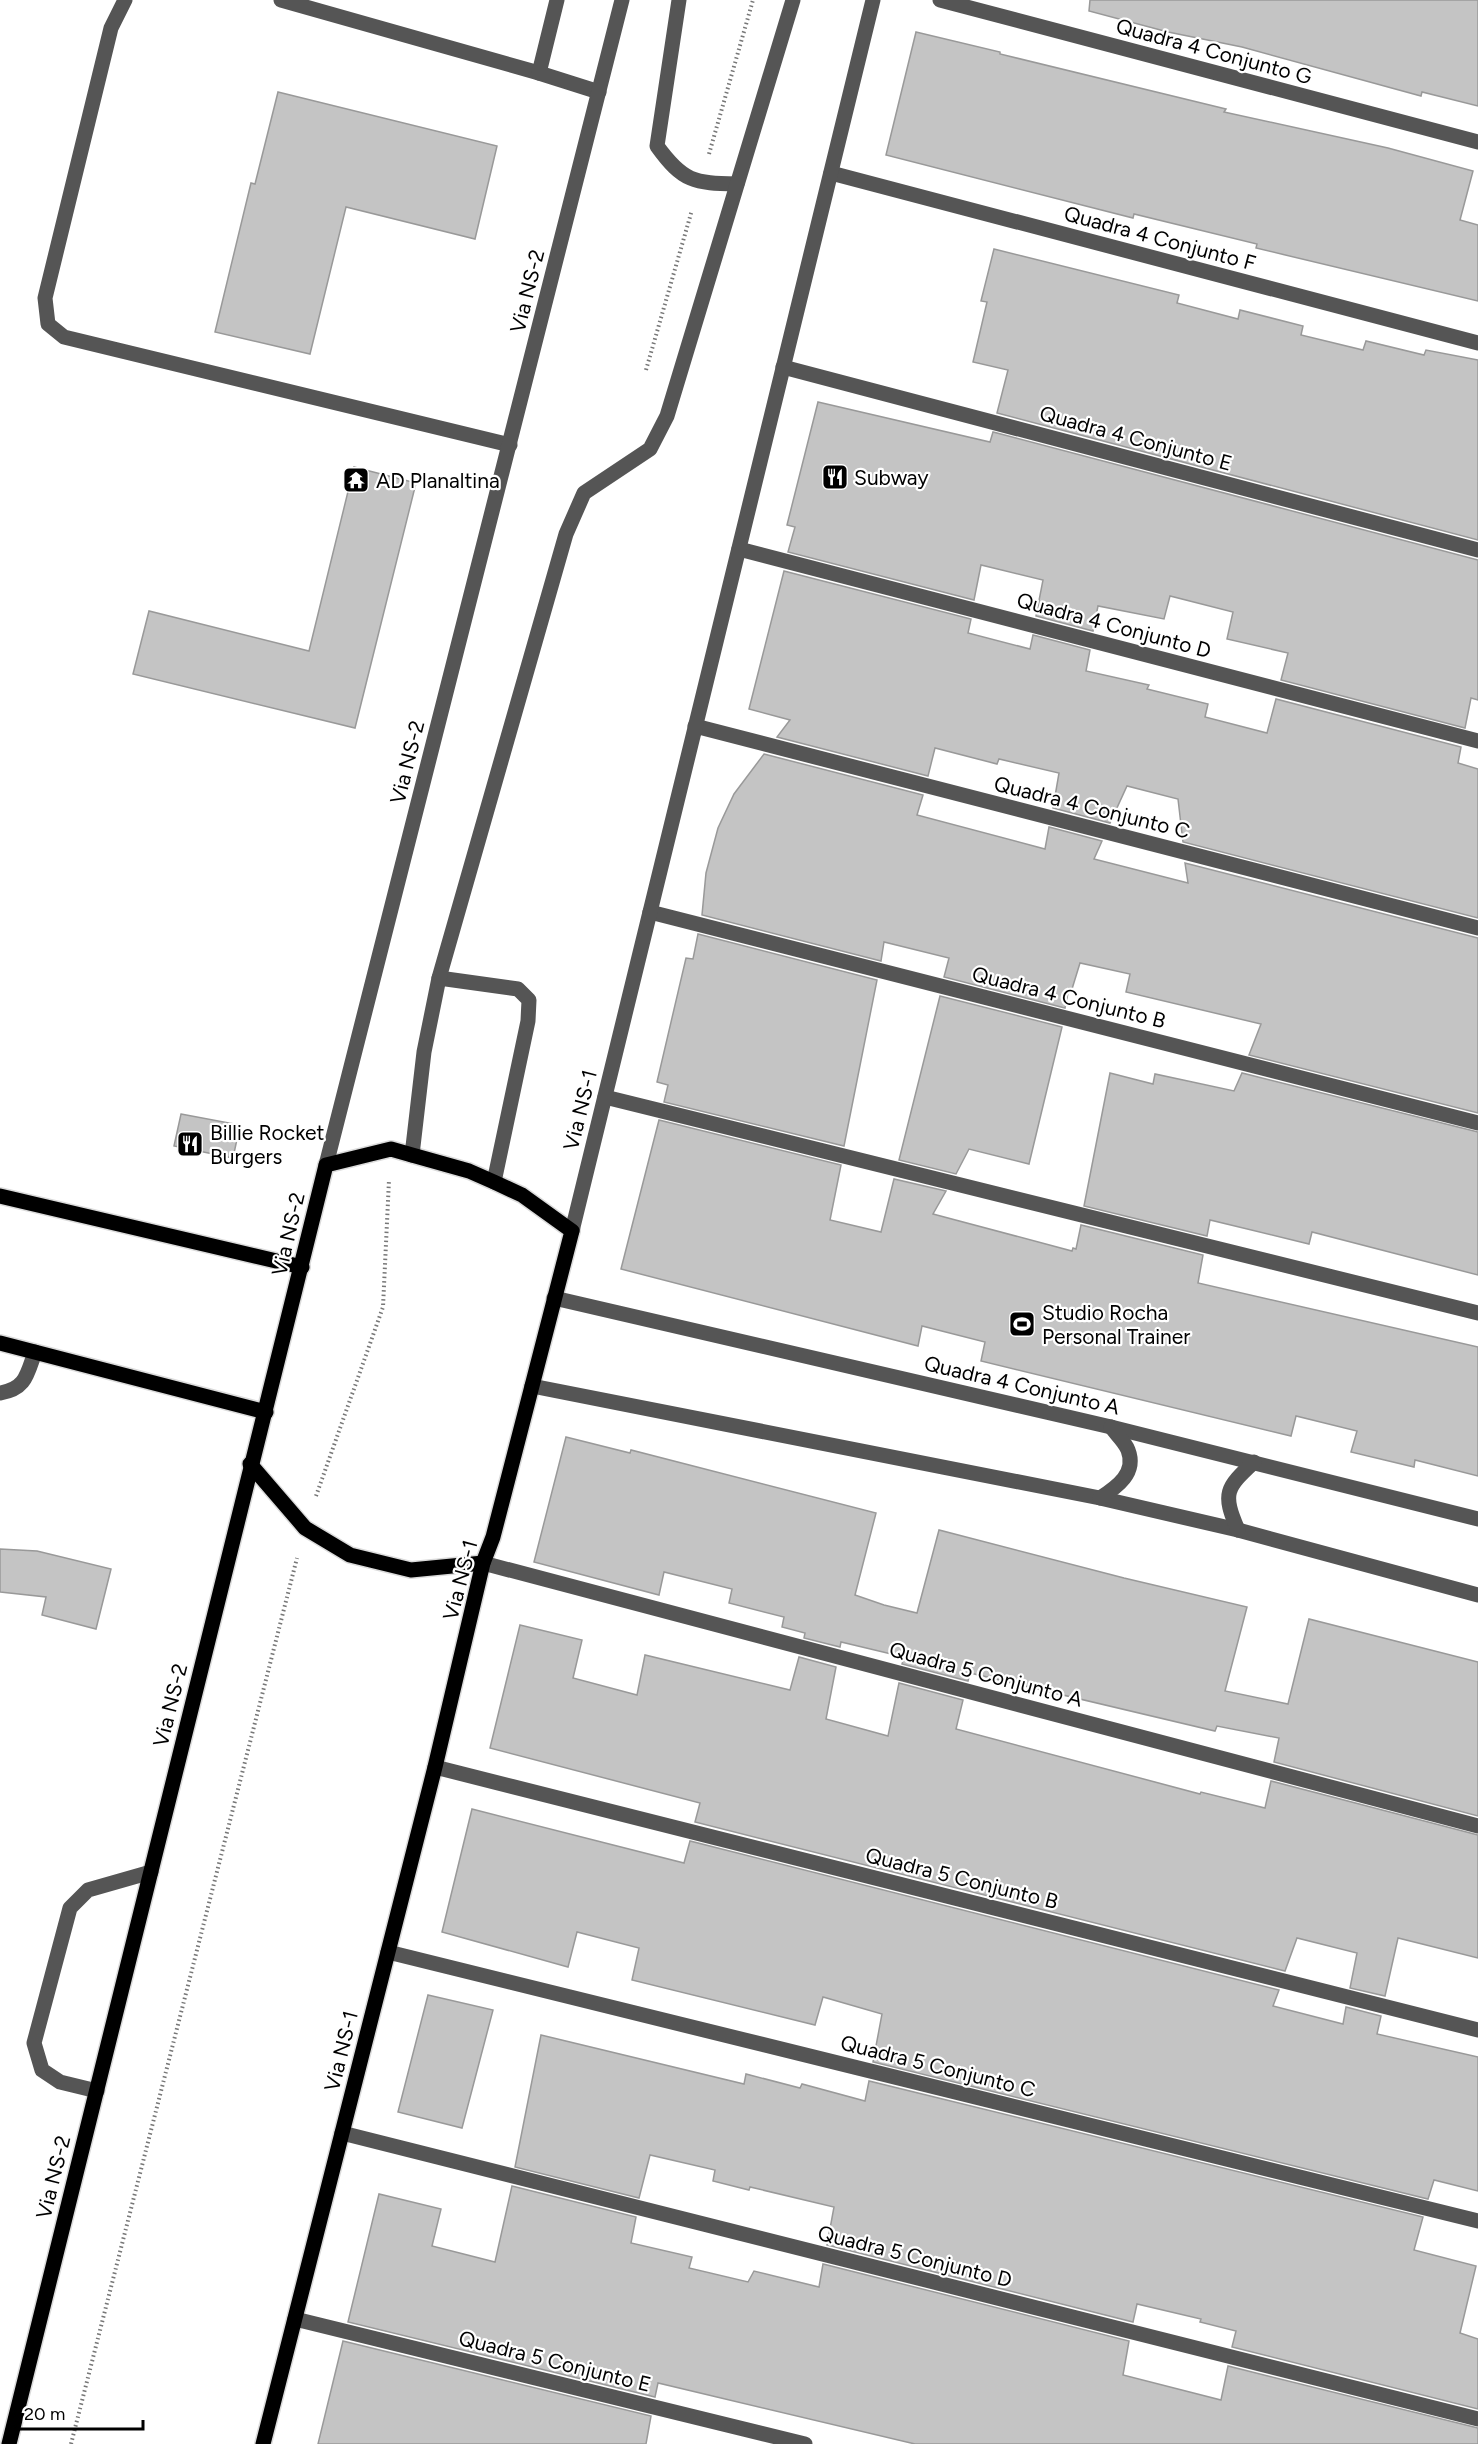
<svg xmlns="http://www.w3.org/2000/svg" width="1478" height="2444" font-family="Figtree,sans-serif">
<rect width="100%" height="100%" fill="#fff"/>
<!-- building -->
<g fill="#c4c4c4" stroke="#999" stroke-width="1.5">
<path d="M1090,0H1478V106L1422,92L1421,96L1242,47L1168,32L1089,11Z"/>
<path d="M916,32L1000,52V54L1226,109L1224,112L1388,148L1473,171L1460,220L1478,225V301L1256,248L1257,244L1134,214L1133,218L886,155Z"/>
<path d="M278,92L497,146L475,239L346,207L310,354L215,332L251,183L255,184Z"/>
<path d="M994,249L1179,295L1177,303L1238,319L1240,310L1303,326L1301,335L1363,350L1366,341L1424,355L1426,350L1478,360V540L997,413L1008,370L973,362L987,302L981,301Z"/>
<path d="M818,402L990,442L993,432L1478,560V700L1471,698L1465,728L1281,680L1288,653L1227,639L1233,612L1170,596L1164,619L1098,606L1093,631L1036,616L1043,580L981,565L974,600L788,552L795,527L787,525Z"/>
<path d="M354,467L416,483L355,728L133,674L149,611L309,651Z"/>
<path d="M784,571L971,619L968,633L1030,649L1033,635L1090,650L1086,671L1149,685L1147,689L1208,704L1205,717L1267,733L1276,699L1461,747L1458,763L1478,769V918L1183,842L1178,799L1127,786L1110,823L1053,808L1059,773L999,759L997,764L935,748L928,776L777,737L790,720L749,709Z"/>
<path d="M764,754L923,795L917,815L1045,849L1049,827L1102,841L1094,859L1188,883L1185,863L1478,938V1113L1249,1055L1261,1024L1126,992L1130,974L1080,963L1072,989L1069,988L1065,1008L944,977L949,958L884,942L881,961L702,915L706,873L718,828L734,794Z"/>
<path d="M698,934L877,980L844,1146L664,1102L668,1085L657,1082L686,958L693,959Z"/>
<path d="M940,996L1062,1027L1029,1164L969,1149L956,1174L899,1160Z"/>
<path d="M1110,1073L1153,1084L1155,1074L1234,1091L1242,1073L1478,1132V1275L1312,1232L1309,1244L1210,1220L1207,1236L1084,1206Z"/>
<path d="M181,1114L240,1125L233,1158L174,1146Z"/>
<path d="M659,1120L841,1165L830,1220L881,1232L894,1179L946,1191L933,1214L1072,1251L1073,1248L1076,1249L1081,1225L1203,1255L1198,1283L1478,1347V1476L1415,1460L1414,1467L1351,1452L1357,1431L1296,1416L1291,1436L981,1361L985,1342L922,1326L918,1346L621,1269Z"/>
<path d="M566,1437L630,1453L631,1450L876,1513L855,1595L884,1605L917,1613L939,1530L1124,1578L1247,1607L1225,1691L1288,1704L1309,1619L1478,1662V1816L1274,1762L1279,1738L1217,1726L1215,1731L970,1673L968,1681L902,1664L904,1657L841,1642L840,1647L804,1638L805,1633L782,1627L784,1617L729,1603L732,1589L664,1572L659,1595L534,1562Z"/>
<path d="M0,1549L37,1551L111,1569L96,1629L42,1615L46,1597L0,1592Z"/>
<path d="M520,1625L582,1640L573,1678L637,1695L645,1655L790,1690L799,1657L836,1667L826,1719L888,1736L899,1683L963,1700L956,1729L1200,1794L1201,1792L1265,1808L1271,1781L1478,1835V1958L1398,1938L1385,1996L1350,1988L1357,1953L1297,1938L1285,1971L695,1822L700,1803L490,1748Z"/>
<path d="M472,1809L684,1863L690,1841L1279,1990L1273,2006L1343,2024L1346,2007L1381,2016L1377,2034L1478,2057V2191L1434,2180L1428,2199L873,2062L882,2014L823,1997L815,2025L632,1980L639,1948L577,1932L568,1967L442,1932Z"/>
<path d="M428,1995L493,2010L462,2128L398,2112Z"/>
<path d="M541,2035L744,2084L746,2074L800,2088L802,2084L865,2101L869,2081L1423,2217L1414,2250L1476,2266L1460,2333L1478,2339V2409L1232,2347L1236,2331L1200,2322L1201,2319L1137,2304L1133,2322L827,2245L834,2207L750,2187L749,2190L713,2181L715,2170L650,2155L639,2198L515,2167Z"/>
<path d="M512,2186L636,2217L631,2243L692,2257L689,2268L748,2282L754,2271L819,2287L823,2264L1129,2341L1123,2375L1221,2400L1228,2366L1478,2428V2444H915L658,2383L655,2397L348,2322L379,2194L441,2209L432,2246L495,2262Z"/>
<path d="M343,2341L651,2416L646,2444H318Z"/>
</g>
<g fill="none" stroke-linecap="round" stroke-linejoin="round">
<defs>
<g id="major">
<path d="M0,1196L302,1267"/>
<path d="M0,1343L266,1412"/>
<path d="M250,1464L305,1528L350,1555L411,1570L483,1563"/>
<path d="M9,2444L326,1165L391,1149L412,1155L469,1171L494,1182L522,1195L572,1231L493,1537L483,1563L435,1767L263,2444"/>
</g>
</defs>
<!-- major casing -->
<use href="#major" stroke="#dbdbdb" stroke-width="18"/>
<!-- path -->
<g stroke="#777" stroke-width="4" stroke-dasharray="1.5 3" stroke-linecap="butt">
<path d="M709,154L753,0"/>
<path d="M646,370L692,210"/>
<path d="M316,1496L383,1307L389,1180"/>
<path d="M71,2444L297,1558"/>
</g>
<!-- minor -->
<g stroke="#555" stroke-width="15">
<path d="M125,0L111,28L45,298L48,324L64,337L510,445"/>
<path d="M281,0L539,73"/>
<path d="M557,0L539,73L599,92"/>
<path d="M679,0L657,146C683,182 694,183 737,184"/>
<path d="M940,0L1478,142"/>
<path d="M831,173L1478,343"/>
<path d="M783,367L1478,550"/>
<path d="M739,549L1478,741"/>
<path d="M695,726L1478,928"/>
<path d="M650,912L1478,1123"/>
<path d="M439,978L518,989L529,1000L528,1021L494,1182"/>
<path d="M605,1097L1478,1313"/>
<path d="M412,1155L424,1052L439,978L566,534L584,493L650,449L667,416L793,0"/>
<path d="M326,1165L622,0"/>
<path d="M572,1231L873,0"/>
<path d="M554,1298L1111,1427L1478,1519"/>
<path d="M532,1386L1100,1498L1238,1530L1478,1595"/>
<path d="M0,1393C26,1389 27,1374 35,1352"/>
<path d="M1100,1498C1117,1487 1137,1473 1128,1450C1125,1442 1116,1434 1111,1427"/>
<path d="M1238,1530C1222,1493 1226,1488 1254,1462"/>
<path d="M483,1563L1478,1826"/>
<path d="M435,1767L1478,2030"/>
<path d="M388,1952L1478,2221"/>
<path d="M97,2091L60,2082L42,2070L34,2043L70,1908L88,1890L151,1872"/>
<path d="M342,2133L1478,2419"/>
<path d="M295,2319L805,2444"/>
</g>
<!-- major -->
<use href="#major" stroke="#000" stroke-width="15"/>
</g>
<!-- icons -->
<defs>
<symbol id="restaurant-square" viewBox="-11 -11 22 22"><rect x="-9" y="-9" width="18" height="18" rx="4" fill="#000" stroke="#fff"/><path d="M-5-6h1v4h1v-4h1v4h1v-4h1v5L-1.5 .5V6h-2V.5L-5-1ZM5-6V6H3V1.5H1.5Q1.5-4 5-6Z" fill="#fff"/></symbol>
<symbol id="temple-square" viewBox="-11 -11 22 22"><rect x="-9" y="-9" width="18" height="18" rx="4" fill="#000" stroke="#fff"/><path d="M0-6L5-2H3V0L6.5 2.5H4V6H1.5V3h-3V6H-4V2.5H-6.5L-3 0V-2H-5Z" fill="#fff"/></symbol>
<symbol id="stadium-square" viewBox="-11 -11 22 22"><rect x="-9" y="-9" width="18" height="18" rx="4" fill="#000" stroke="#fff"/><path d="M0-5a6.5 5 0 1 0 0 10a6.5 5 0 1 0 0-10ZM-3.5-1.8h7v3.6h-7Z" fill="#fff"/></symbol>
</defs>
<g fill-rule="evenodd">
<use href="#restaurant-square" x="820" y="462" width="30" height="30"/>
<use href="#temple-square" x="341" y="465" width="30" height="30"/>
<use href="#restaurant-square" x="175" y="1129" width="30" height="30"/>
<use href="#stadium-square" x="1007" y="1309" width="30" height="30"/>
</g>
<g text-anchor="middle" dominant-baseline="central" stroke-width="4.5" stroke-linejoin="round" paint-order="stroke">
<!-- street labels -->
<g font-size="21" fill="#000" stroke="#fff">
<text transform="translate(1214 51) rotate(15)">Quadra 4 Conjunto G</text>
<text transform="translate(1160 238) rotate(15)">Quadra 4 Conjunto F</text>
<text transform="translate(527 291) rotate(-76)">Via NS-2</text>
<text transform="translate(1136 438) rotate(15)">Quadra 4 Conjunto E</text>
<text transform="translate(1114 625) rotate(15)">Quadra 4 Conjunto D</text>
<text transform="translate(407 762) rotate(-76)">Via NS-2</text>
<text transform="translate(1092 807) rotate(14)">Quadra 4 Conjunto C</text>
<text transform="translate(1069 997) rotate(14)">Quadra 4 Conjunto B</text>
<text transform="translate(580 1110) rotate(-76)">Via NS-1</text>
<text transform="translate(288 1234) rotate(-77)">Via NS-2</text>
<text transform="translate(1022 1385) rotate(13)">Quadra 4 Conjunto A</text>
<text transform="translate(460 1580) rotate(-75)">Via NS-1</text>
<text transform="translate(986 1674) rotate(15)">Quadra 5 Conjunto A</text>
<text transform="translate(170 1705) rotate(-76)">Via NS-2</text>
<text transform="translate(962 1878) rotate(14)">Quadra 5 Conjunto B</text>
<text transform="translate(341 2051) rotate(-76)">Via NS-1</text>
<text transform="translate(938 2066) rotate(14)">Quadra 5 Conjunto C</text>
<text transform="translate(53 2177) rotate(-76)">Via NS-2</text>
<text transform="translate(915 2256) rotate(14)">Quadra 5 Conjunto D</text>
<text transform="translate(555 2361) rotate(14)">Quadra 5 Conjunto E</text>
</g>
<!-- poi labels -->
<g font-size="21" fill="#000" stroke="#fff" text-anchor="start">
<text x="854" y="477">Subway</text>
<text x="376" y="480">AD Planaltina</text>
<text x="210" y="1132">Billie Rocket<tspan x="210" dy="24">Burgers</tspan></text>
<text x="1042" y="1312">Studio Rocha<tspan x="1042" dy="24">Personal Trainer</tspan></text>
</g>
</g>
<!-- scale -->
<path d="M15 2420v9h128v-9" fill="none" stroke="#000000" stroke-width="3"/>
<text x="24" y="2420" font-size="18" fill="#000000" stroke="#ffffff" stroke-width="4.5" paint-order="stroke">20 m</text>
</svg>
